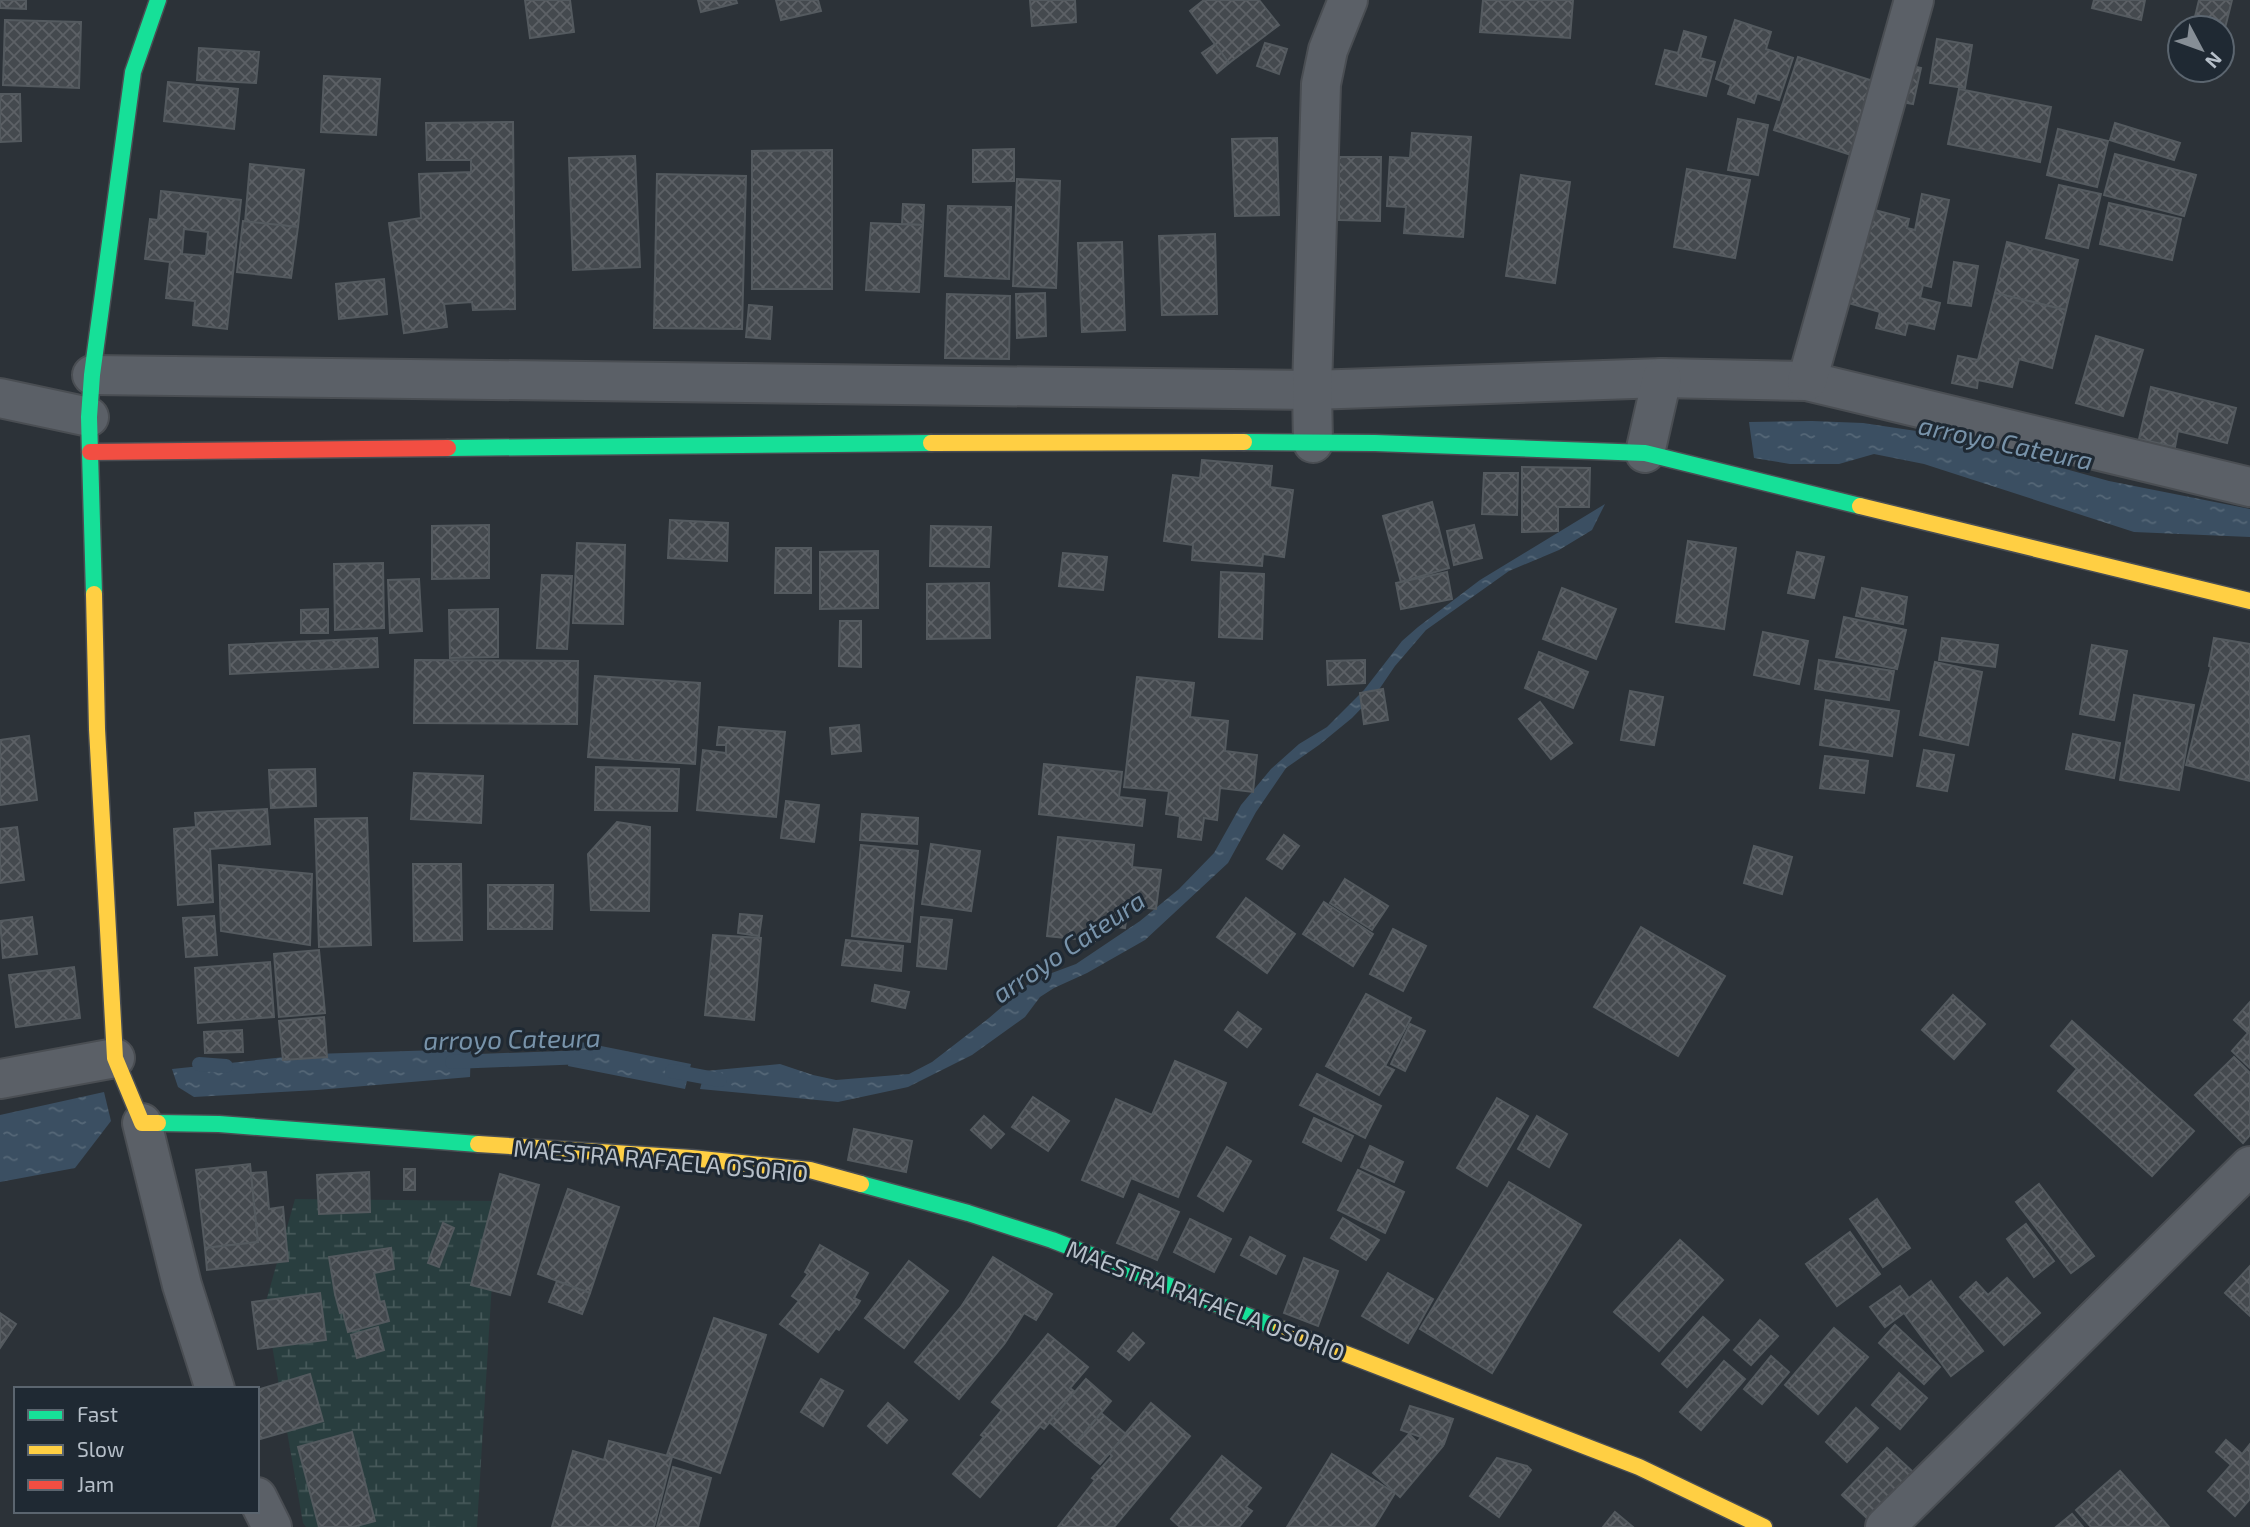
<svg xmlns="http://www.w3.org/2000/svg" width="2250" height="1527" font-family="'Exo 2',sans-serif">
<defs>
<pattern id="wetland-marsh" width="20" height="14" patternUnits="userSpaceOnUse" patternTransform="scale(1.75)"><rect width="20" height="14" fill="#293e3f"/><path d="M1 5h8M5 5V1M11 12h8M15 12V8" fill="none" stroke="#465859"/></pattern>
<pattern id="water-ripples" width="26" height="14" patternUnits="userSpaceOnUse" patternTransform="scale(1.75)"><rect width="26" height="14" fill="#3b4f62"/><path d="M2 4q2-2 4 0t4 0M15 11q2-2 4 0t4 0" fill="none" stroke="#556777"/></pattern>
<pattern id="building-cross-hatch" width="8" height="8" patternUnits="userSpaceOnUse" patternTransform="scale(1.75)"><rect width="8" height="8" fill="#44494e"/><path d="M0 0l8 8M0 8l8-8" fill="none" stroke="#5d6166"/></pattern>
</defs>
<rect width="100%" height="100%" fill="#2c3238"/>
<!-- wetland -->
<path fill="url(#wetland-marsh)" d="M295,1199L497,1201L477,1527H306L303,1523L265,1305Z"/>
<!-- water -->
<g fill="url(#water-ripples)">
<path d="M1812,421L1863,423L1943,435L2109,481L2250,509V537L2134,532L1924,464L1874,454L1839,464H1790L1754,458L1749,422Z"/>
<path d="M1605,504L1592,530L1559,550L1509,571L1426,630L1395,666L1378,691L1352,718L1319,745L1286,768L1256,812L1228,863L1145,940L1087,973L1054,988L1040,997L1025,1017L972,1055L908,1087L838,1102L700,1089L705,1071L780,1064L813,1075L836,1080L909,1074L932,1062L989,1018L1033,980L1076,964L1140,921L1179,889L1214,853L1241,805L1271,769L1299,744L1327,727L1364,690L1402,641L1418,627L1480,580Z"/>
<path d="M571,1040L691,1064L685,1089L568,1066Z"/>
<path d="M471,1049L470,1077L317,1090L194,1097L178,1087L172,1069L314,1054Z"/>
<path d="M104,1092L111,1121L75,1168L0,1182V1115Z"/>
</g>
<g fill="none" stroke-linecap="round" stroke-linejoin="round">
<!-- stream -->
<g stroke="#3b4f62" stroke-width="14">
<path d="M452,1062L586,1057"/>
<path d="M199,1064L226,1066"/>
<path d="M672,1071L720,1080"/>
</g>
</g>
<!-- building -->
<g fill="url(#building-cross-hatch)" stroke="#545a5f" stroke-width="2" fill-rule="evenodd">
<path d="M0,0H26V9L0,8Z"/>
<path d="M525,0H570L574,32L530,38Z"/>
<path d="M698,0H736L737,3L701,12Z"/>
<path d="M776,0H818L821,11L781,20Z"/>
<path d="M1030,0H1075L1076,22L1032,26Z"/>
<path d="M1204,0H1259L1279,25L1229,63L1190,11Z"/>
<path d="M1483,0H1573L1570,38L1480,32Z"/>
<path d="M2094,0H2145L2141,20L2092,8Z"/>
<path d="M2199,0H2232L2224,32H2222V28L2193,25Z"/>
<path d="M5,20L81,22L79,88L3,85Z"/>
<path d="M1735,20L1771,32L1766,49L1793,58L1779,100L1757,93L1754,103L1728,94L1731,85L1716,79Z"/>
<path d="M1684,31L1706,37L1700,58L1715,62L1706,96L1656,84L1665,50L1678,53Z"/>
<path d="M1937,39L1972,45L1965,88L1930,83Z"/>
<path d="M1265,43L1287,49L1279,74L1257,66Z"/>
<path d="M1215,44L1229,63L1217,73L1202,53Z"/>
<path d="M199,48L259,52L256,83L197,80Z"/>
<path d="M1798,57L1876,82L1851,155L1774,130Z"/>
<path d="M1904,64L1921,68L1913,104L1896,101Z"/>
<path d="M324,76L380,79L376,135L321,132Z"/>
<path d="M168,82L238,89L234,129L164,121Z"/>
<path d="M1959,89L2051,107L2040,162L1948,144Z"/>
<path d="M0,94H20L21,141L0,142Z"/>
<path d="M1738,119L1768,125L1758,175L1728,170Z"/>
<path d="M513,122L515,309L473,310L472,302L444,304L447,327L404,333L389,223L421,218L419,174L471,172V160H427L426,123Z"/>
<path d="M2115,123L2180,143L2174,160L2110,140Z"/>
<path d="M2058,129L2108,141L2097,187L2047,175Z"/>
<path d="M1412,133L1471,137L1463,237L1404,233L1406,207L1387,206L1390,157L1410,158Z"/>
<path d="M1277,138L1279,215L1235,216L1232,139Z"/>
<path d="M1014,149V181L973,182V150Z"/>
<path d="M832,150V289H752V151Z"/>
<path d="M2115,154L2196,175L2184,216L2104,195Z"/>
<path d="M635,156L640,267L573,270L569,158Z"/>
<path d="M1339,157H1381L1380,221L1339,220Z"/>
<path d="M250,164L304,170L298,227L245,222Z"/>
<path d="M1687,169L1750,180L1735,258L1674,247Z"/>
<path d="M657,174L746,176L742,329L654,328Z"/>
<path d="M1521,175L1570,182L1555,283L1506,276Z"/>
<path d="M1017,179L1060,181L1056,288L1013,286Z"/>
<path d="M2059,185L2101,194L2088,248L2046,238Z"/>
<path d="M161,191L241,200L227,329L193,325L195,301L166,298L170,262L145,259L150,219L158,220ZM184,229L208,232L206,256L182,254Z"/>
<path d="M1922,194L1949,200L1931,287L1923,285L1920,298L1940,303L1934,329L1908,323L1905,335L1876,328L1880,312L1838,300L1863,207L1909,219L1907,228L1915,230Z"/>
<path d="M2109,203L2181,219L2172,260L2100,244Z"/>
<path d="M903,204L924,205L923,225L902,224Z"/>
<path d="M948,206L1011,207L1009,279L945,276Z"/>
<path d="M243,221L298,227L291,278L237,272Z"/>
<path d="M871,223L923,225L919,292L866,290Z"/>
<path d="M1215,234L1217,314L1162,315L1159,236Z"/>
<path d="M1122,242L1125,330L1082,332L1078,243Z"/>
<path d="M2007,242L2078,260L2066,310L1995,293Z"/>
<path d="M1954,262L1978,266L1971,306L1948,303Z"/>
<path d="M384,279L387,314L339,319L336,284Z"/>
<path d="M1045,293L1046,336L1017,338L1016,294Z"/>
<path d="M1995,293L2066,310L2052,368L2019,359L2012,387L1978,380L1977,388L1952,383L1958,356L1978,360Z"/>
<path d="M947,294L1010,296L1009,359L945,358Z"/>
<path d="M749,305L772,307L770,339L746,337Z"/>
<path d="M2096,336L2143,350L2123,416L2076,403Z"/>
<path d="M2151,387L2236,408L2227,443L2178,431L2175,447L2139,439Z"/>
<path d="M1202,460L1272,466L1270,487L1293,490L1284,557L1263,554L1262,566L1192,560L1193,545L1164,541L1173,475L1200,478Z"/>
<path d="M1522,467L1590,468L1589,507H1558V531L1522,532Z"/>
<path d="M1484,473H1518L1517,515L1482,514Z"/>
<path d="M1432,502L1449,568L1401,582L1383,516Z"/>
<path d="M670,520L728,523L727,561L668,558Z"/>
<path d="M489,525V578L432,579V526Z"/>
<path d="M1474,525L1482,558L1454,565L1447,531Z"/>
<path d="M931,526L991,527L989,567L930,566Z"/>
<path d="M1688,541L1736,548L1724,629L1676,622Z"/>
<path d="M577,543L625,545L623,624L573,623Z"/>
<path d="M776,548H811V593H775Z"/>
<path d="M878,551V608L820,609V552Z"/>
<path d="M1797,552L1824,557L1814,598L1788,593Z"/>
<path d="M1063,553L1107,557L1103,590L1059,586Z"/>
<path d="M383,563L384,628L335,630L334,564Z"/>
<path d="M1221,572L1264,574L1262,639L1219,637Z"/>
<path d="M1447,572L1452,599L1401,609L1396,583Z"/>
<path d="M542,575L572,576L567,649L537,648Z"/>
<path d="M419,579L422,631L390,633L388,580Z"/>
<path d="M989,583L990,638L927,639V584Z"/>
<path d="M1562,588L1616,609L1596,659L1543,639Z"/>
<path d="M1862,588L1907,597L1903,624L1856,616Z"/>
<path d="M328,609V633H301V610Z"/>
<path d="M498,609V657L450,658L449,610Z"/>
<path d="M1844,617L1906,630L1897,669L1836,657Z"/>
<path d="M840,621H861V667L839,666Z"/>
<path d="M1763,632L1808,641L1799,684L1754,675Z"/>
<path d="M377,638L378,667L230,674L229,645Z"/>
<path d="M1942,638L1998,645L1995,667L1939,660Z"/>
<path d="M2214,638L2250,644V781L2186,765L2211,667L2209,666Z"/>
<path d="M2092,645L2127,651L2114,720L2080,714Z"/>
<path d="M1539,652L1588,672L1573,708L1525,688Z"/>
<path d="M415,660L578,661L577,724L414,723Z"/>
<path d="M1365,660V683L1328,685L1327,661Z"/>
<path d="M1819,660L1894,671L1889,700L1815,689Z"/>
<path d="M1935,662L1982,672L1968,745L1920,735Z"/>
<path d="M595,676L700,683L695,764L588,757Z"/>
<path d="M1137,677L1194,683L1190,717L1228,721L1225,751L1257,755L1253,792L1220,788L1217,820L1204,818L1201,840L1178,837L1180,816L1166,814L1169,791L1124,787Z"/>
<path d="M1383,689L1388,720L1364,724L1360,693Z"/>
<path d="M1630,691L1663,697L1654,745L1621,740Z"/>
<path d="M2134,695L2194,705L2179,790L2120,780Z"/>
<path d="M1826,700L1899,711L1892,756L1820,745Z"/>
<path d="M1540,702L1572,743L1551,759L1519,719Z"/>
<path d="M859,725L861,751L832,754L830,728Z"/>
<path d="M719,727L785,732L776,817L697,810L703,750L726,753V745H717Z"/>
<path d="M2073,734L2120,743L2114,778L2066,769Z"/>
<path d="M29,736L37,800L0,805V740Z"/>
<path d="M1924,750L1954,755L1947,791L1917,786Z"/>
<path d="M1825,756L1868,761L1864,793L1820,788Z"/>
<path d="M1044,764L1122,772L1119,797L1145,800L1142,826L1039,814Z"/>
<path d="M596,767L679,769L677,811L595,810Z"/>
<path d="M315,769L316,806L271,808L269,770Z"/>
<path d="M414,773L483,776L481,823L411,819Z"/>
<path d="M786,801L819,805L814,842L781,838Z"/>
<path d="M267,809L270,844L210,849L213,902L178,905L174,829L196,827L195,813Z"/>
<path d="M862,814L918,818L917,844L860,840Z"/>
<path d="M367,818L371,945L319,947L315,819Z"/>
<path d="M617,822L650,827L649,911L591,910L588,854Z"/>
<path d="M17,827L24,880L0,883V829Z"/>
<path d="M1284,835L1299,846L1282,869L1267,859Z"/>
<path d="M1058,837L1134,845L1132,867L1161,870L1156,909L1128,906L1125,928L1097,924L1095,941L1047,936Z"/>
<path d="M931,844L980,851L971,911L922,904Z"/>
<path d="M861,845L918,851L910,942L852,936Z"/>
<path d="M1754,846L1792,857L1782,894L1744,883Z"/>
<path d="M413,864H461L462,940L414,941Z"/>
<path d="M219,865L312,874L310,945L221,931Z"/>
<path d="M1345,879L1388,906L1372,930L1330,903Z"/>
<path d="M488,885H553L552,929H488Z"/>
<path d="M1246,898L1295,934L1267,973L1217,937Z"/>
<path d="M1324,902L1373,934L1353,966L1303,934Z"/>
<path d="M740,914L762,916L759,936L738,933Z"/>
<path d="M214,916L217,955L186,957L183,918Z"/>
<path d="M32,917L37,954L3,958L0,921Z"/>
<path d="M921,917L952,920L946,969L917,966Z"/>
<path d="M1641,927L1725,976L1678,1056L1594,1007Z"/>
<path d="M1393,929L1426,946L1403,991L1370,974Z"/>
<path d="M713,935L761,938L754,1020L705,1015Z"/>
<path d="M846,940L903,946L901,971L842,965Z"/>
<path d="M319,950L325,1013L279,1017L274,954Z"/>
<path d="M270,962L274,1017L198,1023L195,968Z"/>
<path d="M74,967L80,1018L16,1027L9,975Z"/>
<path d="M875,985L909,992L905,1008L872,1001Z"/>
<path d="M1366,994L1411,1018L1385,1066L1394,1070L1379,1095L1326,1066Z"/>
<path d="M1953,995L1985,1024L1954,1059L1922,1030Z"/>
<path d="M2250,1002V1068L2232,1051L2248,1033L2234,1020Z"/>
<path d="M1238,1012L1261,1029L1247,1047L1225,1030Z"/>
<path d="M324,1017L327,1057L283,1060L279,1021Z"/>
<path d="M2072,1021L2194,1131L2152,1176L2058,1091L2077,1069L2051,1046Z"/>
<path d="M1410,1024L1425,1031L1405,1071L1391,1064Z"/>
<path d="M242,1030L243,1052L205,1053L204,1032Z"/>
<path d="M2234,1057L2250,1073V1135L2243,1143L2195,1095Z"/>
<path d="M1175,1061L1226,1083L1178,1197L1131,1178L1123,1197L1082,1180L1116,1099L1152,1115Z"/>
<path d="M1317,1074L1381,1106L1365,1138L1300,1105Z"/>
<path d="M1033,1097L1069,1121L1048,1151L1012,1127Z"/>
<path d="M1497,1098L1528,1116L1487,1186L1457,1168Z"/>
<path d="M984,1116L1004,1134L991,1148L971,1130Z"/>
<path d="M1537,1116L1567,1134L1549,1167L1518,1149Z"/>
<path d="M1314,1118L1353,1136L1341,1161L1303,1142Z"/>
<path d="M854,1129L912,1141L906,1172L848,1160Z"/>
<path d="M1370,1146L1403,1162L1394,1182L1361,1167Z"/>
<path d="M1227,1147L1251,1161L1223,1211L1198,1196Z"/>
<path d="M250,1164L258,1242L205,1248L196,1170Z"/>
<rect x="404" y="1169" width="11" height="21"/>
<path d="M1358,1170L1404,1192L1385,1233L1338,1210Z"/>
<path d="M266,1172L269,1209L283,1207L288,1261L207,1270L205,1248L258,1242L251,1173Z"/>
<path d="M369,1172L370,1212L319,1214L317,1175Z"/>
<path d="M500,1174L539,1185L510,1295L471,1285Z"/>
<path d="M1509,1182L1581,1225L1492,1373L1420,1329Z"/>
<path d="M2039,1184L2094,1256L2071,1273L2016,1202Z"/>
<path d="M568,1189L619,1207L590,1293L538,1274Z"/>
<path d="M1139,1194L1179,1212L1157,1260L1117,1243Z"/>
<path d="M1877,1199L1910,1248L1883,1267L1850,1219Z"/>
<path d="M1343,1218L1379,1240L1366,1260L1331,1238Z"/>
<path d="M1190,1219L1231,1239L1214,1272L1174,1252Z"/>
<path d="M443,1223L454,1228L439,1267L428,1263Z"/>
<path d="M2026,1224L2054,1261L2034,1277L2007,1239Z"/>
<path d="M1850,1232L1880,1274L1837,1306L1806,1264Z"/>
<path d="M1250,1237L1285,1256L1276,1274L1241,1255Z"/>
<path d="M1680,1240L1723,1280L1659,1351L1614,1312Z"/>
<path d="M820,1245L868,1273L854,1298L860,1301L857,1306L839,1330L836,1328L818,1352L780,1324L799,1301L792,1296L808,1274L805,1272Z"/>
<path d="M391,1248L394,1269L374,1273L380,1302L384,1301L389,1321L348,1332L343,1312L340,1313L335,1294L329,1257Z"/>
<path d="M993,1257L1052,1294L1036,1320L1024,1313L1005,1343L959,1399L915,1362L961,1307Z"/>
<path d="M1304,1258L1338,1271L1318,1326L1284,1313Z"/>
<path d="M909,1261L948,1291L904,1348L865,1318Z"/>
<path d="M2250,1266V1316L2225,1293Z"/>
<path d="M1388,1273L1433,1299L1408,1343L1362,1316Z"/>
<path d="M2007,1278L2040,1313L2004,1345L1960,1297L1976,1282L1988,1295Z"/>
<path d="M557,1281L590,1293L582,1314L549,1302Z"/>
<path d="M1931,1281L1983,1351L1951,1376L1904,1313L1885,1327L1870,1307L1900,1286L1909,1298Z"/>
<path d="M320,1293L326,1340L258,1349L252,1302Z"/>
<path d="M0,1313L16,1324L0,1348Z"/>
<path d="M1703,1317L1729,1340L1687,1387L1662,1364Z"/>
<path d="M714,1318L766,1335L720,1473L667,1455Z"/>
<path d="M1760,1320L1778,1336L1751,1365L1734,1350Z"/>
<path d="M1895,1325L1940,1367L1924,1384L1879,1343Z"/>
<path d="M378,1327L384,1350L357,1358L351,1335Z"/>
<path d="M1834,1328L1868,1357L1818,1414L1785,1385Z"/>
<path d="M1133,1333L1144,1343L1129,1360L1118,1351Z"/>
<path d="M1048,1334L1088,1367L1070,1388L1075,1392L1044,1429L1040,1426L980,1497L953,1474L984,1437L981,1435L1002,1410L992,1402Z"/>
<path d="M1771,1356L1789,1372L1762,1404L1744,1389Z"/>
<path d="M1724,1361L1745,1379L1701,1430L1680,1412Z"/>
<path d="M1899,1373L1927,1398L1900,1429L1872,1405Z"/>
<path d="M310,1374L323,1421L257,1440V1390Z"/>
<path d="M821,1379L843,1391L823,1426L801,1412Z"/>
<path d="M1086,1379L1111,1401L1075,1444L1049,1422Z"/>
<path d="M888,1403L907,1420L887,1443L868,1426Z"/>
<path d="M1151,1403L1190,1436L1114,1527H1058L1095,1480L1092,1478L1112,1456L1109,1453Z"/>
<path d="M1410,1406L1453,1419L1444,1444L1439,1443L1443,1446L1400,1497L1373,1473L1409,1434L1417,1442L1421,1437L1401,1430Z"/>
<path d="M1856,1408L1878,1428L1847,1462L1826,1442Z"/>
<path d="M1101,1413L1126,1434L1100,1464L1075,1444Z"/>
<path d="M352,1432L375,1521L353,1527H319L298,1447Z"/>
<path d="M2226,1440L2242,1454L2250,1444V1499L2235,1516L2208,1491L2231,1465L2216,1452Z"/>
<path d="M609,1441L672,1457L654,1527H552L573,1451L604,1460Z"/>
<path d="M1887,1448L1913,1472L1868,1519L1842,1495Z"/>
<path d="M1332,1454L1395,1493L1374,1527H1287Z"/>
<path d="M1222,1456L1261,1488L1246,1507L1252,1511L1239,1527H1180L1171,1519Z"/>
<path d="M1497,1458L1527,1466L1531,1470L1499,1517L1470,1496Z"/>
<path d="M673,1467L711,1478L698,1527H657Z"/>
<path d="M2120,1471L2169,1527H2091L2076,1510Z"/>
<path d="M1615,1512L1633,1527H1603Z"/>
<path d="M2072,1514L2083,1527H2056Z"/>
</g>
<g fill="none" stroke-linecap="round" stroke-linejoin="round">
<defs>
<g id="street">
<path d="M92,375L1312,390L1662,378L1807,381L2250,487"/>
<path d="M1807,381L1914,0"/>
<path d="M0,398L89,417"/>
<path d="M1313,443L1312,390L1321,84L1328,50L1348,0"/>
<path d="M1645,453L1662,378"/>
<path d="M0,1079L115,1058"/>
<path d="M142,1123L182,1285L215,1389"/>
<path d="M257,1497L272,1527"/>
<path d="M1885,1527L2250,1166"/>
</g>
<g id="fast">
<path d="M1244,442L1375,443L1645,453L1860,506"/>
<path d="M448,448L931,443"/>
<path d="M94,594L89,417L92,375L133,72L158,0"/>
<path d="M158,1123L219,1124L478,1144"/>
<path d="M861,1184L968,1213L1052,1240L1281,1329"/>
</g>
<g id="slow">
<path d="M931,443L1244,442"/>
<path d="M1860,506L2250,601"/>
<path d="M94,594L97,729L115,1058L142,1123H158"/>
<path d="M478,1144L691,1158L810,1170L861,1184"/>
<path d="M1281,1329L1639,1467L1764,1527"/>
</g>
<path id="jam" d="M90,452L448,448"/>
</defs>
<!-- street casing -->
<use href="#street" stroke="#4a4e53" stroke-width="42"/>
<!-- fast casing -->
<use href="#fast" stroke="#4a4e53" stroke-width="19"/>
<!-- slow casing -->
<use href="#slow" stroke="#4a4e53" stroke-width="19"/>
<!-- jam casing -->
<use href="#jam" stroke="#4a4e53" stroke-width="19"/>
<!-- street -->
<use href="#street" stroke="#5b6067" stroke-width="38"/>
<!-- fast -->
<use href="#fast" stroke="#16e098" stroke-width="16"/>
<!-- slow -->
<use href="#slow" stroke="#ffcf43" stroke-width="16"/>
<!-- jam -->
<use href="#jam" stroke="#f24e42" stroke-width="16"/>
</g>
<g text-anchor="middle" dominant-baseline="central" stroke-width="6" stroke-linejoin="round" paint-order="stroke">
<!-- street labels -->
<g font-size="24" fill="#b6bfc9" stroke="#1f2933">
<text transform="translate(661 1160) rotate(5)">MAESTRA RAFAELA OSORIO</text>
<text transform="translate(1206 1300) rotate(21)">MAESTRA RAFAELA OSORIO</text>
</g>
<!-- water labels -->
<g font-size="26" font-style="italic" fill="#7893aa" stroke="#1f2933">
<text transform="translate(2006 442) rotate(12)">arroyo Cateura</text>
<text transform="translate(1068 946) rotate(-34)">arroyo Cateura</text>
<text transform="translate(512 1038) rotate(-1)">arroyo Cateura</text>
</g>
</g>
<!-- legend -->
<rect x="14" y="1387" width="245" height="126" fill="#1f2933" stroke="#5b656f" stroke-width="2"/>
<rect x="28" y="1410" width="35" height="10" fill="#16e098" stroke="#5b656f" stroke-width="2"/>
<text x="77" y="1422" font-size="21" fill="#b6bfc9">Fast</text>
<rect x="28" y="1445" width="35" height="10" fill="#ffcf43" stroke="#5b656f" stroke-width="2"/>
<text x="77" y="1457" font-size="21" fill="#b6bfc9">Slow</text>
<rect x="28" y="1480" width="35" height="10" fill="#f24e42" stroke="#5b656f" stroke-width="2"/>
<text x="77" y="1492" font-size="21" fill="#b6bfc9">Jam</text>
<!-- north arrow -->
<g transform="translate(2201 49) rotate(131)"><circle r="33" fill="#1f2933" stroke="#5b656f" stroke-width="2"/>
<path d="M0-5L12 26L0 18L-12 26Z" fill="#868e96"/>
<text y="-10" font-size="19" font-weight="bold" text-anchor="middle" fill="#b6bfc9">N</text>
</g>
</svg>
